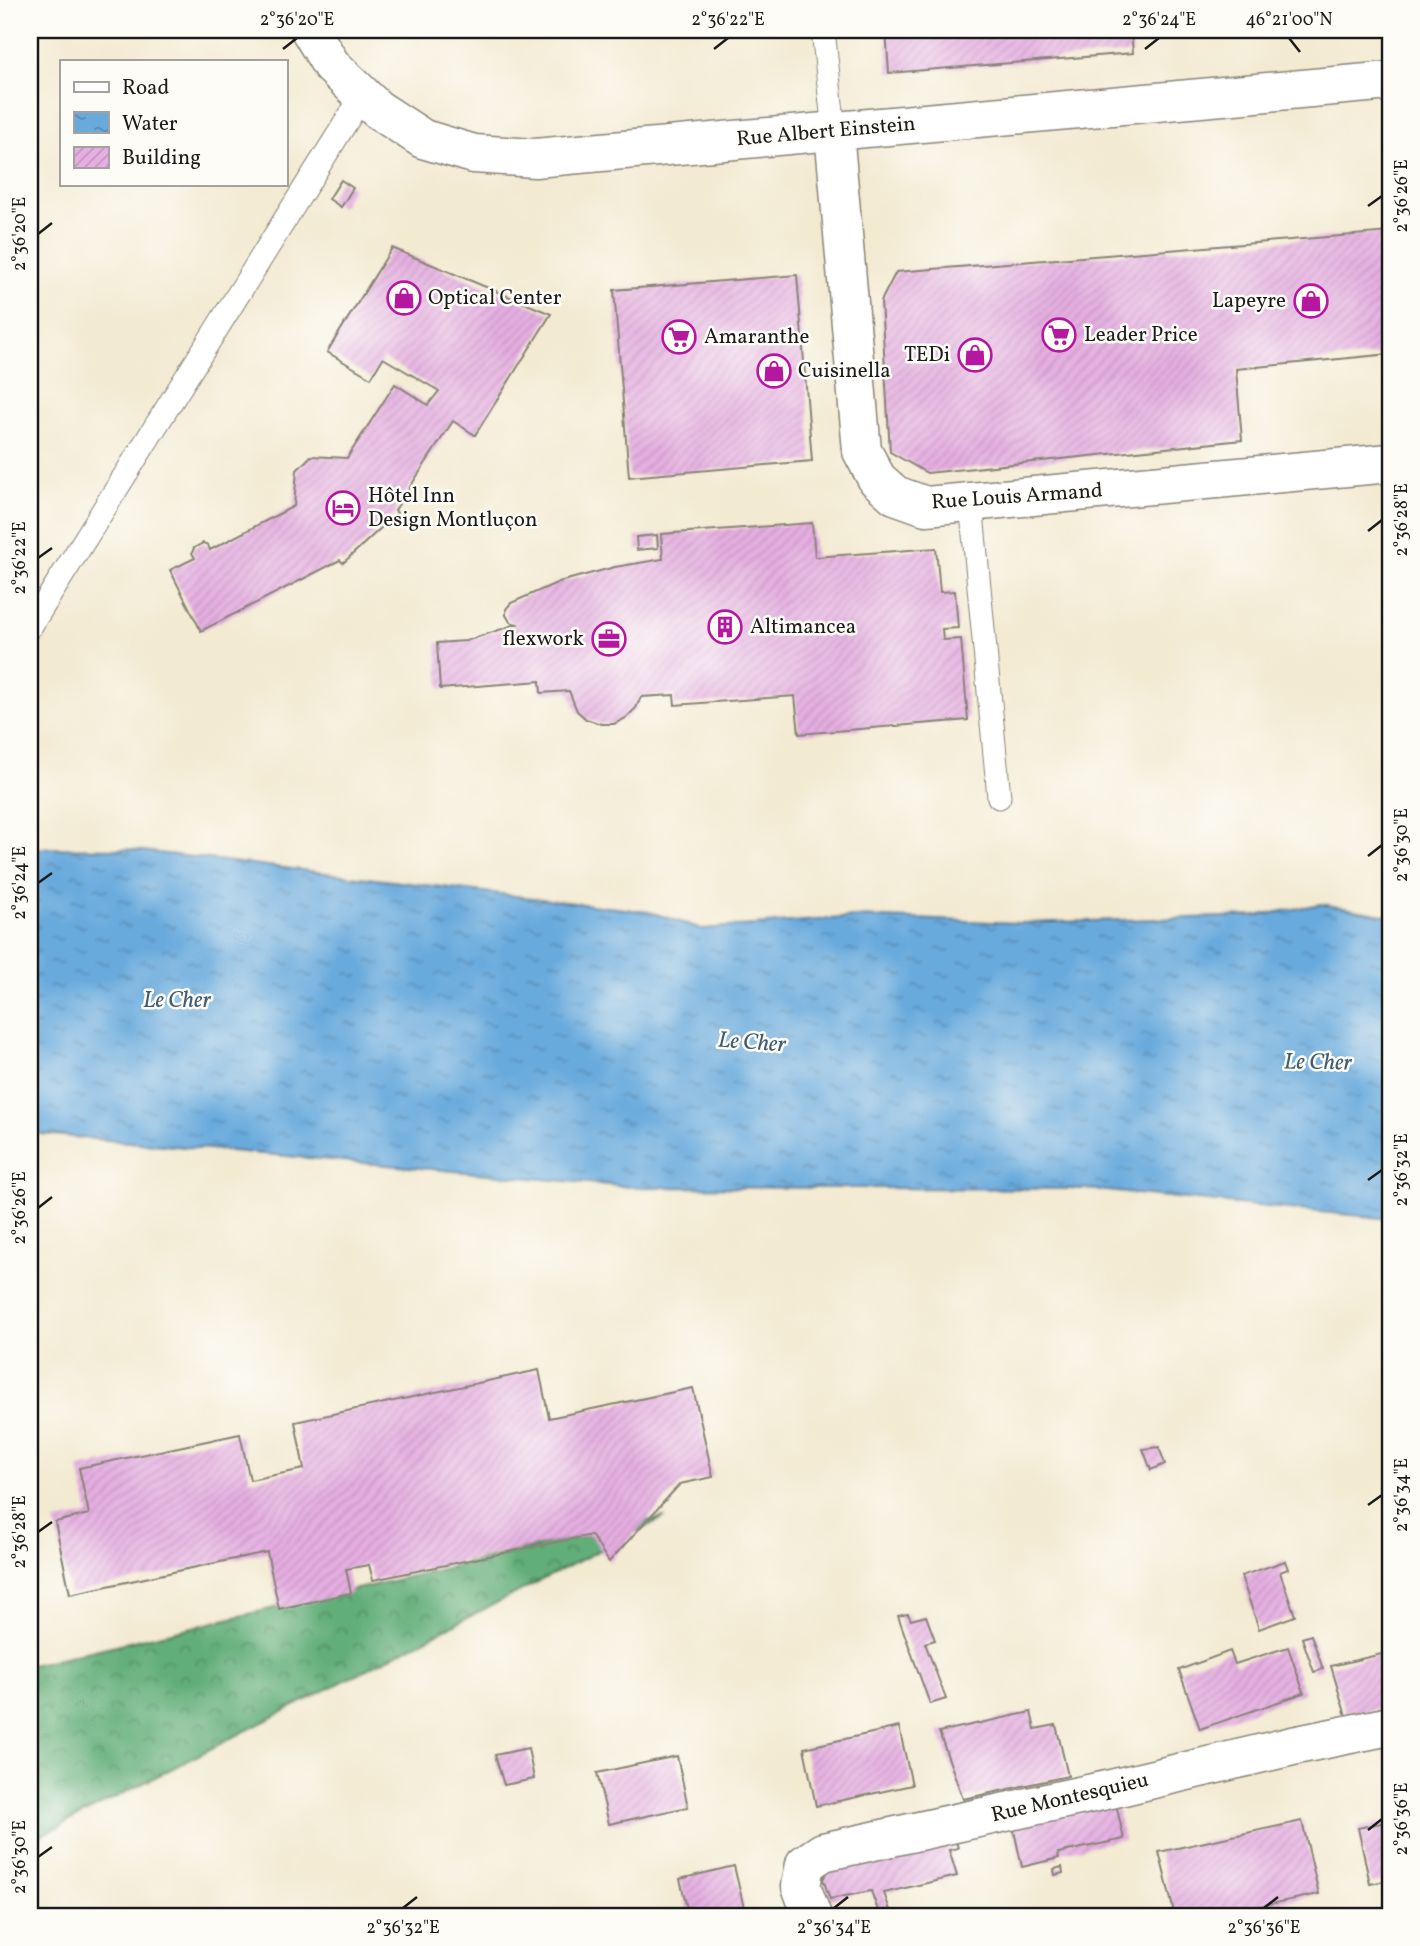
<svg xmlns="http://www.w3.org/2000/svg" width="1420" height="1946" font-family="Vollkorn,serif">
<defs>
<pattern id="forest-crowns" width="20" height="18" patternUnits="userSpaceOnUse" patternTransform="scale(1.75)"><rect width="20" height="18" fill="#62ae78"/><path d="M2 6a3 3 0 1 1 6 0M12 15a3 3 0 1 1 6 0" fill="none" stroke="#508d62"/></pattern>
<pattern id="water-ripples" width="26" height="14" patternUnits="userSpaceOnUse" patternTransform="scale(1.75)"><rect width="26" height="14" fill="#69aadd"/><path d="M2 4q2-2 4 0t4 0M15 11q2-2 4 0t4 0" fill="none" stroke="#568ab2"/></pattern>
<pattern id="building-hatch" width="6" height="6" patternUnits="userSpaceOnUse" patternTransform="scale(1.75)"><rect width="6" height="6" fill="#e5afe1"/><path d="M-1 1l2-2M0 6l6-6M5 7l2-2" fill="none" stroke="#c496c0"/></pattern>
</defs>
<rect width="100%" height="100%" fill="#fdfcf7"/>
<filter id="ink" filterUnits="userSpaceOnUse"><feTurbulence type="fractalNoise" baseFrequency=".0143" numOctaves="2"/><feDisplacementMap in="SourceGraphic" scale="14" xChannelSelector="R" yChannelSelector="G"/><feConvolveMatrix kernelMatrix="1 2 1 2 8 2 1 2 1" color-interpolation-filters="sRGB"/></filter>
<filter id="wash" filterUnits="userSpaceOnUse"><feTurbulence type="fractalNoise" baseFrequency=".00686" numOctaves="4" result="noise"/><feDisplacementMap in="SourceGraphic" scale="28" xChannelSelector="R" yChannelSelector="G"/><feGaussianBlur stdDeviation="1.57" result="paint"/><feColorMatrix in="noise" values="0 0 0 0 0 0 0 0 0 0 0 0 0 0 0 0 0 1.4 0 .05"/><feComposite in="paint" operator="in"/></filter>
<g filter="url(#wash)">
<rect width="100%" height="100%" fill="#f3ead2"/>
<!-- forest -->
<path fill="url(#forest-crowns)" stroke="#3f654a" stroke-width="2" d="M665,1517L30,1841V1665Z"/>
<!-- water -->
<path fill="url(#water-ripples)" stroke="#42637c" stroke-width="2" d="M30,848L126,849L650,912L702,929L856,917L1020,923L1256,916L1321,904L1390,916V1219L1086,1189L632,1187L30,1133Z"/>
<g id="blocks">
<!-- building -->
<g fill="url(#building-hatch)">
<path d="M886,30H1131L1133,53L889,73Z"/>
<path d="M341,180L353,188L341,207L329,199Z"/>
<path d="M1390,232V354L1236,369L1242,440L927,473L890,452L881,301L896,272Z"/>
<path d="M392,248L551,314L475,435L453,421L395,510L397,513L343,563L340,560L201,631L170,570L195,558L192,553L194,548L203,543L208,545L210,550L294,506L297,470L311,456L347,458L395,384L428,405L439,391L383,358L371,378L327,352Z"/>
<path d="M797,275L812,461L629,477L614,290Z"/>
<path d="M812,523L815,557L936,548L940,592L955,591L958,628L942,629L943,640L961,639L968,720L799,734L795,696L675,705L674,695L641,697L636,708L626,718L614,724H601L586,719L577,711L569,691L541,693L540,681L440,689L437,643L466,641L517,624L510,622L506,615V609L511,603L559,582L615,567L663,559L661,534Z"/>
<path d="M657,535L658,548L637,550L636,537Z"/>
<path d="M539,1370L549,1418L693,1388L713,1477L680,1484L609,1562L591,1535L373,1580L369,1565L346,1569L351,1593L279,1609L267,1552L70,1594L55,1522L89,1514L79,1468L240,1434L250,1480L304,1469L295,1422Z"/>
<path d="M1159,1447L1165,1464L1151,1470L1143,1449Z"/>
<path d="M1285,1561L1288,1569L1280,1572L1295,1616L1259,1629L1241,1576Z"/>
<path d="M908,1614L911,1620L926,1616L935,1640L925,1643L946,1699L930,1704L898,1616Z"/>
<path d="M1311,1635L1323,1669L1314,1672L1302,1638Z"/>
<path d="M1288,1647L1304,1693L1200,1729L1179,1670L1230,1651L1235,1664Z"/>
<path d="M1390,1652V1706L1346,1716L1331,1666Z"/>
<path d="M1031,1712L1035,1729L1056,1725L1068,1776L963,1799L939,1732Z"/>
<path d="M899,1727L912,1785L816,1806L804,1748Z"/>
<path d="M528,1748L534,1779L504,1785L495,1755Z"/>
<path d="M677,1756L688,1807L609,1824L597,1773Z"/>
<path d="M1116,1804L1124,1839L1058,1853L1059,1858L1022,1867L1013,1826Z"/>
<path d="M1302,1821L1319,1894L1212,1916H1175L1159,1852Z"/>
<path d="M1390,1821V1880L1370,1884L1358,1828Z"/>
<path d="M955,1838L958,1848L949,1850L957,1876L884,1893L892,1916H880L871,1891L830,1899L823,1879L832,1865Z"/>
<path d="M734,1866L746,1916H689L680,1879Z"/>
<path d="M1062,1867L1063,1873L1055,1875L1054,1869Z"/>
</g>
</g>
</g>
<g filter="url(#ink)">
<use href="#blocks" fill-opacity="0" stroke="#888377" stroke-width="2"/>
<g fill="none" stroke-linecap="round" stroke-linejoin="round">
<defs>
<g id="service">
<path d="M823,30L834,131"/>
<path d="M971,503L999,797"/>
<path d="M30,627L363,95"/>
</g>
<g id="minor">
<path d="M834,131L862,451L877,479L895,495L926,506L1390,463"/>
<path d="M812,1916L801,1886L805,1864L823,1852L1111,1789L1297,1745L1390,1726"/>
</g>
<path id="tertiary" d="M310,30L331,65L377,109L423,139L474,154L535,158L1390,81"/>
</defs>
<!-- service casing -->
<use href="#service" stroke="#888377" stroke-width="25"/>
<!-- minor casing -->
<use href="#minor" stroke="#888377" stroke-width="41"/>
<!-- tertiary casing -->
<use href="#tertiary" stroke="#888377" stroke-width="41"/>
<!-- service -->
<use href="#service" stroke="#fff" stroke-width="23"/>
<!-- minor -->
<use href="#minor" stroke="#fff" stroke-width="38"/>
<!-- tertiary -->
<use href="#tertiary" stroke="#fff" stroke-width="38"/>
</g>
</g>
<!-- ticks -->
<path fill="none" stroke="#1c1c1c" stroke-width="2.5" d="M1289,38L1300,52M283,49L297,38M714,49L728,38M1145,49L1159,38M1368,206L1382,196M38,234L52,223M1368,531L1382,520M38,558L52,548M1368,856L1382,845M38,883L52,873M1368,1180L1382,1170M38,1208L52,1197M1368,1505L1382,1495M38,1532L52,1522M1368,1830L1382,1819M38,1857L52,1847M403,1908L417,1897M834,1908L848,1897M1264,1908L1278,1897"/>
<!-- icons -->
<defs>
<symbol id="shop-ring" viewBox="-11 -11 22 22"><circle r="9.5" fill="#fdfcf7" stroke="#b5179e" stroke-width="1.5"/><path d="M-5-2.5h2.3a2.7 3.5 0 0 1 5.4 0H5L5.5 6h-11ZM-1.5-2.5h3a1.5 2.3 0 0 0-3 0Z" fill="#b5179e"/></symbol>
<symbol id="supermarket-ring" viewBox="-11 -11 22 22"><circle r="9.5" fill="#fdfcf7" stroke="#b5179e" stroke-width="1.5"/><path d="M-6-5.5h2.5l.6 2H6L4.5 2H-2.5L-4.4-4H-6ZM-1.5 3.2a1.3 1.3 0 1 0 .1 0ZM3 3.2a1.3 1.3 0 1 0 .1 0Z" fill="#b5179e"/></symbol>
<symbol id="hotel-ring" viewBox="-11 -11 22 22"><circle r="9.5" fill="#fdfcf7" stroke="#b5179e" stroke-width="1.5"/><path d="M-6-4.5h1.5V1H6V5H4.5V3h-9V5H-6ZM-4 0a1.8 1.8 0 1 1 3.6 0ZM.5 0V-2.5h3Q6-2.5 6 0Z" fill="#b5179e"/></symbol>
<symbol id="building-ring" viewBox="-11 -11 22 22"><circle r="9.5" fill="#fdfcf7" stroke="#b5179e" stroke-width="1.5"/><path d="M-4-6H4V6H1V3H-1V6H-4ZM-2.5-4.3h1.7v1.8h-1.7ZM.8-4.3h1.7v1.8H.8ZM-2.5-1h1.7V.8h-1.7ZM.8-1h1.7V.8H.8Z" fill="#b5179e"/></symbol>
<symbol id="office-ring" viewBox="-11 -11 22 22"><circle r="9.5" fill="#fdfcf7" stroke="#b5179e" stroke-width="1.5"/><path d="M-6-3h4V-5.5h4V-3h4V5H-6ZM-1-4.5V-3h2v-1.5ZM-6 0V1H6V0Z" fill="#b5179e"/></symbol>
</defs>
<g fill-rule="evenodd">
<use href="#shop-ring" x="385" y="279" width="38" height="38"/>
<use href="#shop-ring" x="1292" y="282" width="38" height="38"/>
<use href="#supermarket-ring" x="1040" y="316" width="38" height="38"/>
<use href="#supermarket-ring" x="660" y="318" width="38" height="38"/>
<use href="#shop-ring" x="956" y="336" width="38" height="38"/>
<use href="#shop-ring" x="755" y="352" width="38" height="38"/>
<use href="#hotel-ring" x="324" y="489" width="38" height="38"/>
<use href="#building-ring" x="706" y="608" width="38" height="38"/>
<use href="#office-ring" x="590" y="620" width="38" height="38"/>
</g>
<g text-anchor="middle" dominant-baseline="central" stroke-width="5" stroke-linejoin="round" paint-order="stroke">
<!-- street labels -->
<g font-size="21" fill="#1c1c1c" stroke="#fdfcf7">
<text transform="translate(826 132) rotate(-5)">Rue Albert Einstein</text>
<text transform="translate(1017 497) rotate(-4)">Rue Louis Armand</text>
<text transform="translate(1070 1798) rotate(-13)">Rue Montesquieu</text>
</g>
<!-- poi labels -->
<g font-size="21" fill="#1c1c1c" stroke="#fdfcf7" text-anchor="start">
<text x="428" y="298">Optical Center</text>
<text x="1286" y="301" text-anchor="end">Lapeyre</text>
<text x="1084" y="335">Leader Price</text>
<text x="704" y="337">Amaranthe</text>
<text x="950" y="355" text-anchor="end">TEDi</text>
<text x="798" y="371">Cuisinella</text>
<text x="368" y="496">Hôtel Inn<tspan x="368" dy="24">Design Montluçon</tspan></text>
<text x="750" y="627">Altimancea</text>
<text x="584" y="639" text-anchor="end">flexwork</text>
</g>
<!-- water labels -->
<g font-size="23" font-style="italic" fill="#3f5c73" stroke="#fdfcf7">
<text x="177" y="1001">Le Cher</text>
<text transform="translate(752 1043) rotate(4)">Le Cher</text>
<text transform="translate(1318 1063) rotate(1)">Le Cher</text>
</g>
</g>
<!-- margin -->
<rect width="1420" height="1946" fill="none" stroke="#fdfcf7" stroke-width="77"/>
<!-- legend -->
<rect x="60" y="60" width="228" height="126" fill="#fdfcf7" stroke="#a3a29f" stroke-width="2"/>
<rect x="74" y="82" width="35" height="10" fill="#ffffff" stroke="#a3a29f" stroke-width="2"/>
<text x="122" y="94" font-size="21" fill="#1c1c1c">Road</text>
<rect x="74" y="112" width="35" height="21" fill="url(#water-ripples)" stroke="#a3a29f" stroke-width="2"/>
<text x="122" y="130" font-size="21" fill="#1c1c1c">Water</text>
<rect x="74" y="147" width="35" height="21" fill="url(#building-hatch)" stroke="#a3a29f" stroke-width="2"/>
<text x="122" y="164" font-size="21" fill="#1c1c1c">Building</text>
<rect x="38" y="38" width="1344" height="1870" fill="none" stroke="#1c1c1c" stroke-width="2.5"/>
<g font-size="18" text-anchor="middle" fill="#1c1c1c">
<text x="297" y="25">2°36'20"E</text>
<text x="728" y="25">2°36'22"E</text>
<text x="1159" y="25">2°36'24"E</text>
<text x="1289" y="25">46°21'00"N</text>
<text transform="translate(1401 196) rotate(-90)" y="6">2°36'26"E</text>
<text transform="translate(19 234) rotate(-90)" y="6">2°36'20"E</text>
<text transform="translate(1401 520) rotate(-90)" y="6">2°36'28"E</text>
<text transform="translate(19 558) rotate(-90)" y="6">2°36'22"E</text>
<text transform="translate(1401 845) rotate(-90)" y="6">2°36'30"E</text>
<text transform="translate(19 883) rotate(-90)" y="6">2°36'24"E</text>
<text transform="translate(1401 1170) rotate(-90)" y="6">2°36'32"E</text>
<text transform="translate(19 1208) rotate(-90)" y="6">2°36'26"E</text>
<text transform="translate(1401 1495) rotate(-90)" y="6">2°36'34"E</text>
<text transform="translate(19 1532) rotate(-90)" y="6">2°36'28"E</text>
<text transform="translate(1401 1819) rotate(-90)" y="6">2°36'36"E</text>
<text transform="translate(19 1857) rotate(-90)" y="6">2°36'30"E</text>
<text x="403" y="1933">2°36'32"E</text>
<text x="834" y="1933">2°36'34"E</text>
<text x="1264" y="1933">2°36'36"E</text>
</g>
</svg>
